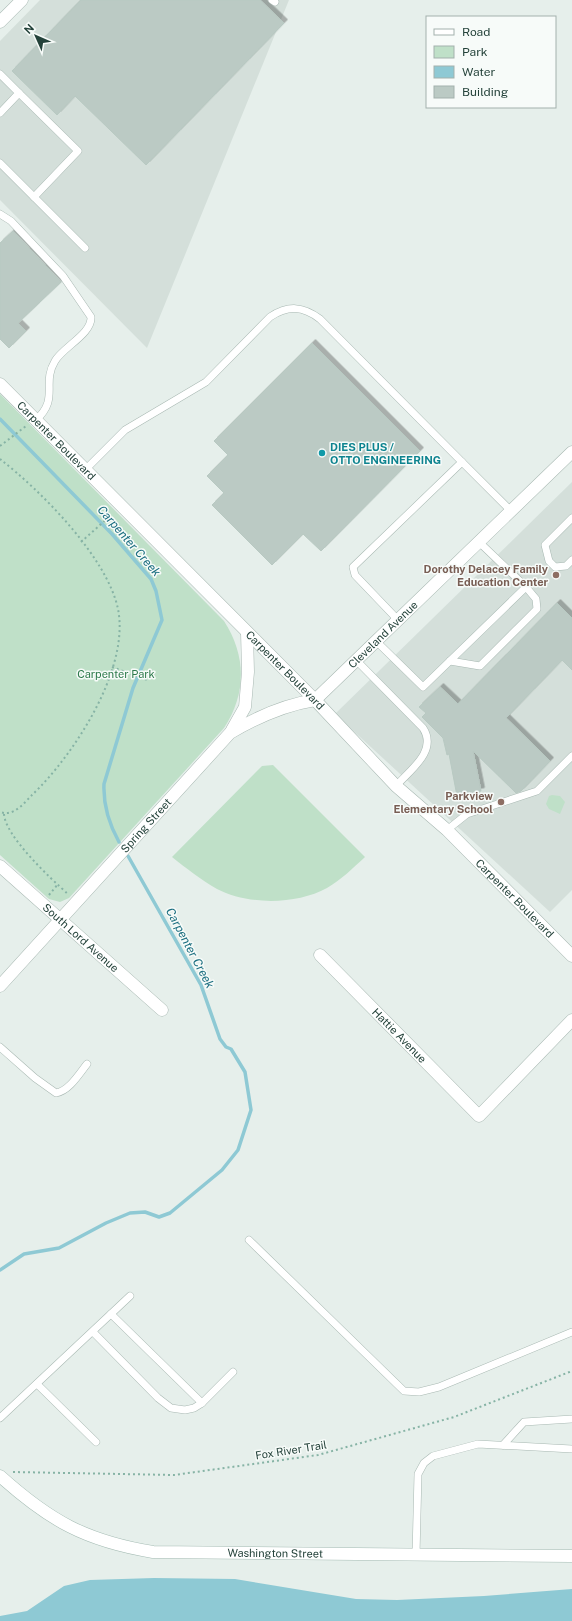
<svg xmlns="http://www.w3.org/2000/svg" width="572" height="1621" font-family="'Public Sans',sans-serif">
<defs>
<filter id="shadow"><feDropShadow dx="3.5" dy="-3.5" stdDeviation="0" flood-color="#0004"/></filter>
</defs>
<rect width="100%" height="100%" fill="#e6efeb"/>
<!-- built -->
<g fill="#d4dfda">
<path d="M40,0H289L147,348L0,200V41Z"/>
<path d="M572,482V890L550,912L335,714Z"/>
</g>
<!-- green -->
<g fill="#bfe0c8">
<path d="M0,394L224,621C246,655 247,693 224,728L69,898L60,902L49,899L0,855Z"/>
<path d="M273,765L365,857C353,868 341,880 327,888C296,905 248,905 217,889C201,880 186,868 172,857L262,766Z"/>
<path d="M552,795L560,796L565,802L560,814L549,809L546,804L549,796Z"/>
</g>
<!-- water -->
<path fill="#8ec9d4" d="M154,1578L235,1579L356,1599L397,1600L484,1596L572,1589V1621H0V1616L27,1611L64,1586L90,1580Z"/>
<g fill="none" stroke-linecap="round" stroke-linejoin="round">
<!-- stream -->
<g stroke="#8ec9d4" stroke-width="3.5">
<path d="M0,419L112,534L151,579L156,591L162,620L133,688L104,784C103,806 109,824 119,842"/>
<path d="M0,1270L24,1254L59,1248L106,1223L130,1213L145,1212L159,1217L170,1213L222,1170L238,1150L251,1110L245,1072L231,1049L226,1047L220,1039L201,985L128,856"/>
</g>
</g>
<!-- building -->
<g fill="#bbcac4" stroke="#b8c9c2" filter="url(#shadow)">
<path d="M81,0H260L284,23L146,165L75,96L57,115L12,71Z"/>
<path d="M13,231L61,282L18,323L26,331L9,348L0,339V243Z"/>
<path d="M312,343L420,451L321,551L303,534L272,565L212,505L224,493L207,476L228,455L214,441Z"/>
<path d="M557,603L572,618V670L562,660L506,718L550,761L521,791L516,793L473,751L481,791L457,796L449,754L447,755L443,738L422,717L426,713L419,707L440,687L458,704Z"/>
</g>
<g fill="none" stroke-linecap="round" stroke-linejoin="round">
<defs>
<g id="lane">
<path d="M272,0L275,2"/>
<path d="M0,74L19,93L0,113"/>
<path d="M19,93L78,151L34,197"/>
<path d="M0,163L85,248"/>
<path d="M0,214L11,221L63,276L91,317C92,334 63,347 55,361C41,384 60,398 36,420"/>
<path d="M85,470L125,430L206,382L270,317C288,305 303,306 320,319L462,462"/>
<path d="M572,518L545,545L549,561L555,567L566,566L572,560"/>
<path d="M398,620L355,575L353,567L462,462L511,511"/>
<path d="M377,642L423,687L526,587"/>
<path d="M357,661L423,728C438,751 410,770 396,786"/>
<path d="M450,661L480,666L537,609L536,599L526,587L479,542"/>
<path d="M447,830L467,814L537,791L572,756"/>
<path d="M0,1047L35,1078L56,1093C69,1091 79,1074 87,1064"/>
<path d="M249,1240L404,1391L419,1392L439,1387L572,1332"/>
<path d="M111,1314L202,1403"/>
<path d="M93,1332L158,1398L171,1408L185,1410L194,1408L202,1403L233,1372"/>
<path d="M37,1384L96,1442"/>
<path d="M0,1418L130,1296"/>
<path d="M503,1445L524,1422L572,1419"/>
<path d="M416,1555L418,1474L424,1463L433,1456L478,1444L572,1449"/>
</g>
<g id="street">
<path d="M0,22L22,0"/>
<path id="s1" d="M0,384L315,700L396,786L447,830L572,956"/>
<path d="M232,730L245,707L248,672L247,632"/>
<path id="s2" d="M0,866L162,1010"/>
<path id="s3" d="M320,955L479,1116L572,1020"/>
<path id="s4" d="M0,986L230,733C257,717 284,705 315,700L572,452"/>
</g>
<g id="secondary">
<path id="s5" d="M0,1476C50,1521 86,1541 153,1552L572,1556"/>
</g>
</defs>
<!-- lane casing -->
<use href="#lane" stroke="#a8b8b2" stroke-width="8"/>
<!-- street casing -->
<use href="#street" stroke="#a8b8b2" stroke-width="13"/>
<!-- secondary casing -->
<use href="#secondary" stroke="#a4bbb3" stroke-width="13"/>
<!-- path -->
<g stroke="#86b3a5" stroke-width="2" stroke-dasharray="2 3" stroke-linecap="butt">
<path d="M0,446L26,426"/>
<path d="M0,459C41,491 107,557 118,609C130,669 74,755 32,795C24,803 14,817 0,812"/>
<path d="M81,542L109,517"/>
<path d="M112,667L147,680"/>
<path d="M4,814C5,836 51,879 68,894"/>
<path d="M49,895L58,884"/>
<path d="M13,1472L174,1475L318,1455L454,1417L572,1371"/>
</g>
<!-- lane -->
<use href="#lane" stroke="#fff" stroke-width="7"/>
<!-- street -->
<use href="#street" stroke="#fff" stroke-width="12"/>
<!-- secondary -->
<use href="#secondary" stroke="#fff" stroke-width="12"/>
</g>
<!-- markers -->
<circle fill="#0f9aa8" stroke="#f7fbf9" stroke-width="1.5" cx="322" cy="453" r="4"/>
<g fill="#8d6e63" stroke="#f7fbf9" stroke-width="1.5">
<circle cx="556" cy="575" r="4"/>
<circle cx="501" cy="802" r="4"/>
</g>
<g text-anchor="middle" dominant-baseline="central" stroke-width="3" stroke-linejoin="round" paint-order="stroke">
<!-- street labels -->
<g font-size="11" fill="#24423a" stroke="#f7fbf9">
<text stroke="none"><textPath href="#s1" startOffset="80">Carpenter Boulevard</textPath></text>
<text stroke="none"><textPath href="#s4" startOffset="528">Cleveland Avenue</textPath></text>
<text stroke="none"><textPath href="#s1" startOffset="404">Carpenter Boulevard</textPath></text>
<text stroke="none"><textPath href="#s4" startOffset="217">Spring Street</textPath></text>
<text stroke="none"><textPath href="#s1" startOffset="728">Carpenter Boulevard</textPath></text>
<text stroke="none"><textPath href="#s2" startOffset="108">South Lord Avenue</textPath></text>
<text stroke="none"><textPath href="#s3" startOffset="113">Hattie Avenue</textPath></text>
<text transform="translate(291 1450) rotate(-9)">Fox River Trail</text>
<text stroke="none"><textPath href="#s5" startOffset="296">Washington Street</textPath></text>
</g>
<!-- culture labels -->
<g font-size="11" font-weight="bold" fill="#0d838f" stroke="#f7fbf9" text-anchor="start">
<text x="330" y="447">DIES PLUS /<tspan x="330" dy="13">OTTO ENGINEERING</tspan></text>
</g>
<!-- education labels -->
<g font-size="11" font-weight="bold" fill="#785e54" stroke="#f7fbf9" text-anchor="end">
<text x="548" y="569">Dorothy Delacey Family<tspan x="548" dy="13">Education Center</tspan></text>
<text x="493" y="796">Parkview<tspan x="493" dy="13">Elementary School</tspan></text>
</g>
<!-- park labels -->
<g font-size="11" fill="#2d7a4b" stroke="#f7fbf9">
<text x="116" y="674">Carpenter Park</text>
</g>
<!-- water labels -->
<g font-size="12" font-style="italic" fill="#1c6f80" stroke="#f7fbf9">
<text transform="translate(129 541) rotate(49)">Carpenter Creek</text>
<text transform="translate(190 948) rotate(62)">Carpenter Creek</text>
</g>
</g>
<!-- legend -->
<rect x="426" y="16" width="130" height="92" fill="#f7fbf9" stroke="#a3b1ad"/>
<rect x="434" y="29" width="20" height="6" fill="#ffffff" stroke="#a3b1ad"/>
<text x="462" y="36" font-size="12" fill="#24423a">Road</text>
<rect x="434" y="46" width="20" height="12" fill="#bfe0c8" stroke="#a3b1ad"/>
<text x="462" y="56" font-size="12" fill="#24423a">Park</text>
<rect x="434" y="66" width="20" height="12" fill="#8ec9d4" stroke="#a3b1ad"/>
<text x="462" y="76" font-size="12" fill="#24423a">Water</text>
<rect x="434" y="86" width="20" height="12" fill="#bbcac4" stroke="#a3b1ad"/>
<text x="462" y="96" font-size="12" fill="#24423a">Building</text>
<!-- north arrow -->
<g transform="translate(36 36) rotate(315)" stroke="#f7fbf9" stroke-width="3" paint-order="stroke">
<path d="M0-3L7 15L0 10L-7 15Z" fill="#24423a"/>
<text y="-6" font-size="11" font-weight="bold" text-anchor="middle" fill="#24423a">N</text>
</g>
</svg>
